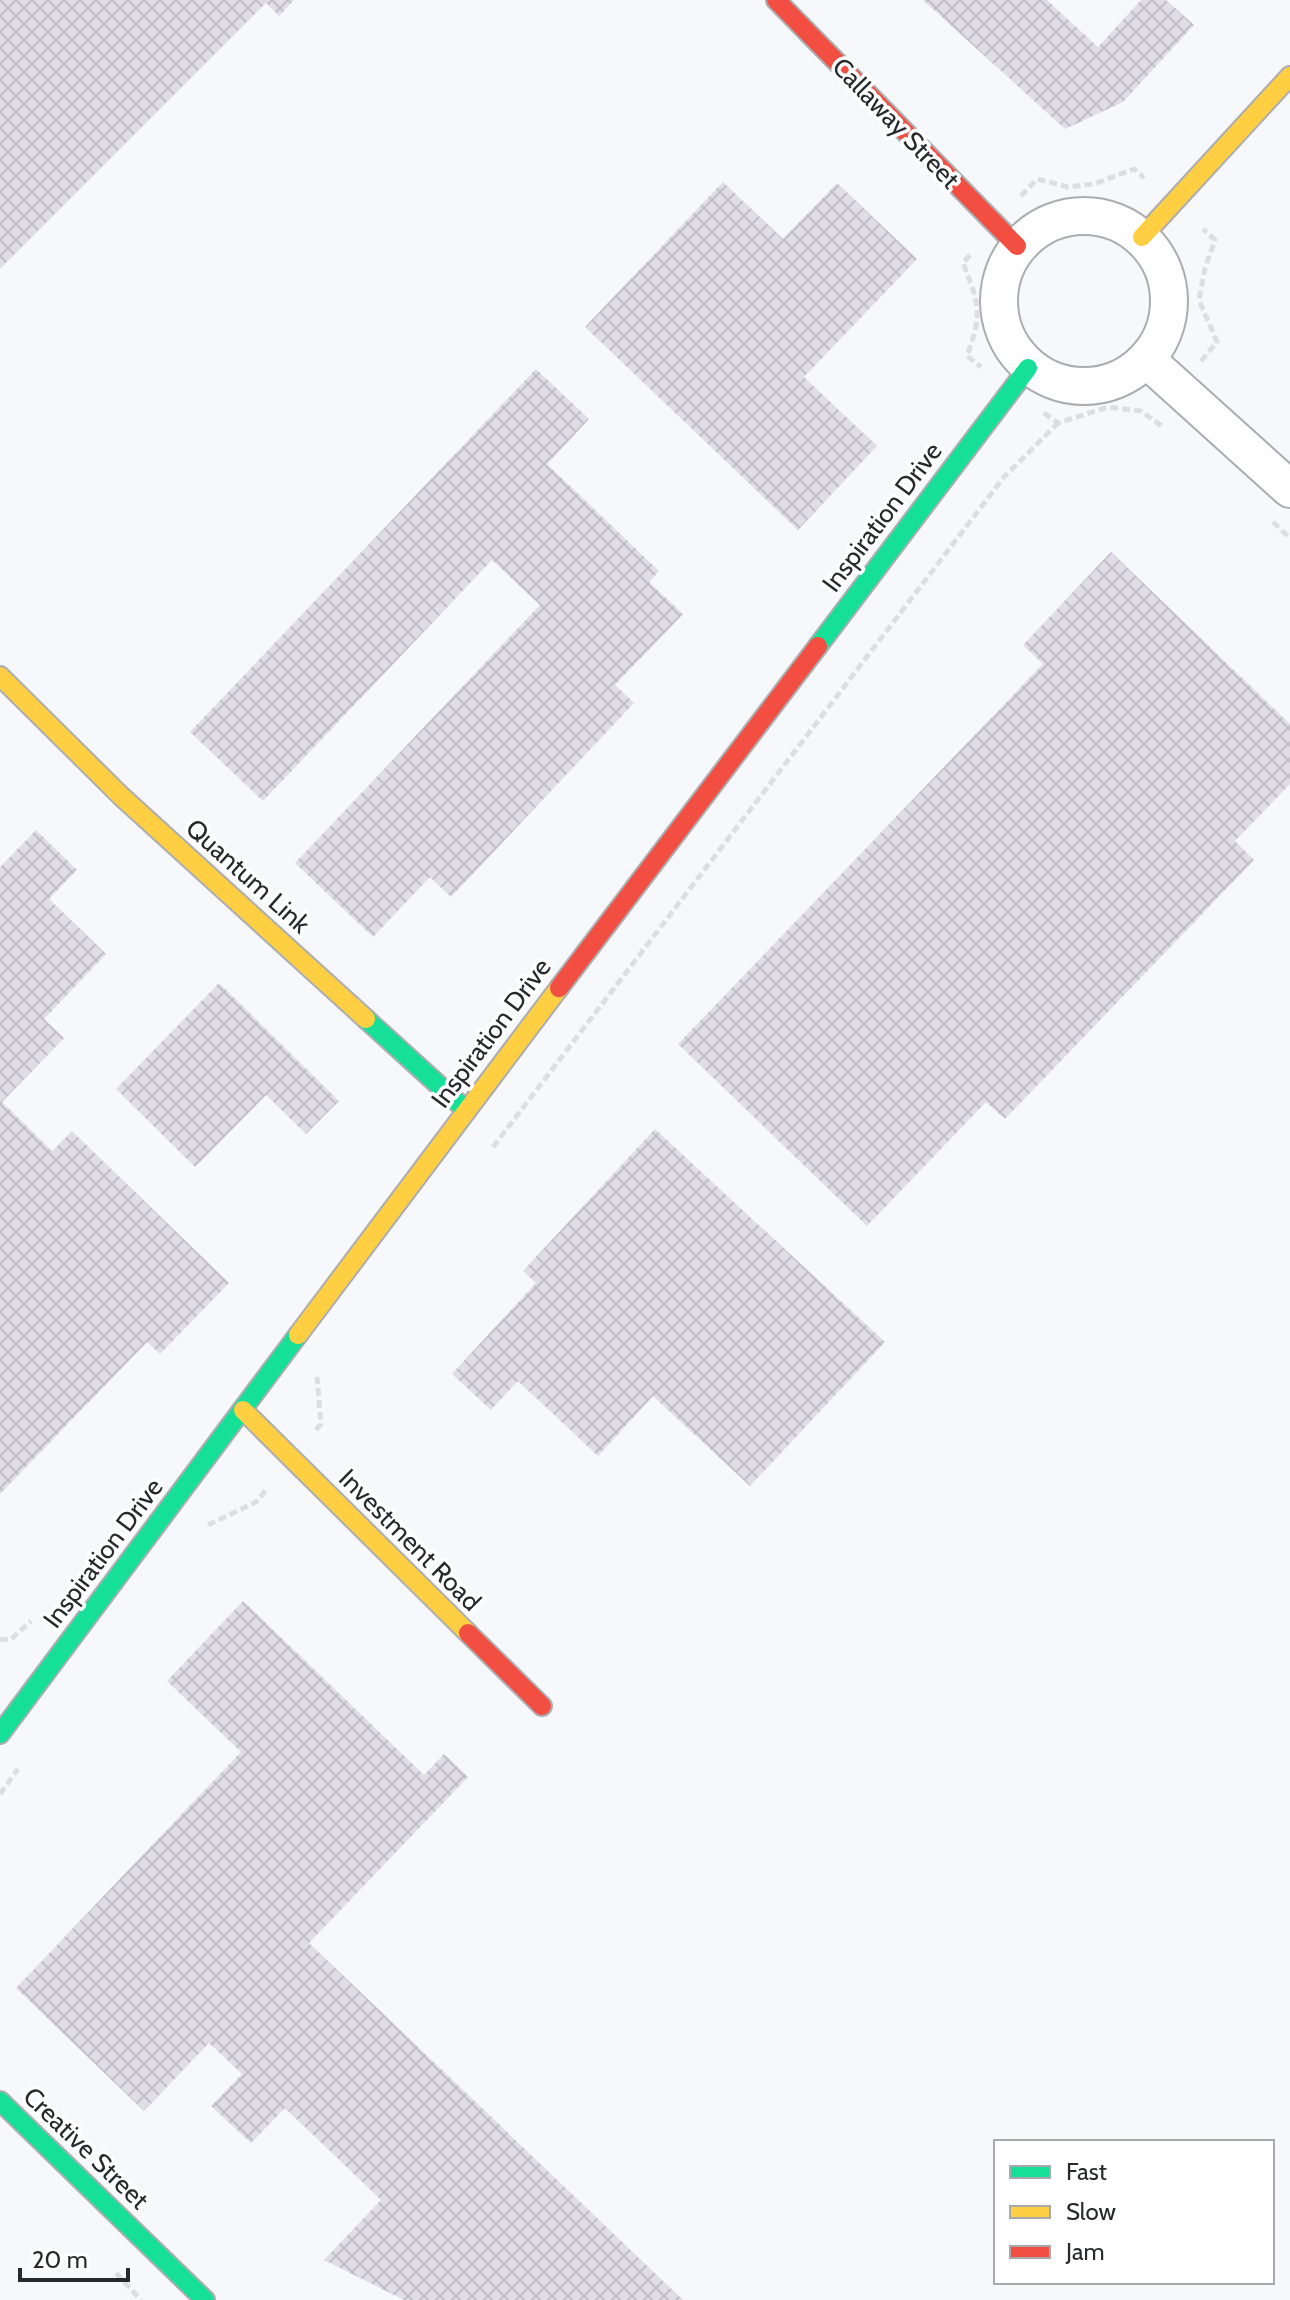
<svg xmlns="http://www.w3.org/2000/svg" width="1290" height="2300" font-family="Cabin,sans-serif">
<defs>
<pattern id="building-cross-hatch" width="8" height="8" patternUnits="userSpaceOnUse" patternTransform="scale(2)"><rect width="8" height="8" fill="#e0dde7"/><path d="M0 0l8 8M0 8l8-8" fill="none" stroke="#c0bec6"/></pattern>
</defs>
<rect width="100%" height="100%" fill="#f6f8fb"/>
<!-- building -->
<g fill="url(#building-cross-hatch)">
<path d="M0,0H294L279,16L266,3L0,269Z"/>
<path d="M923,0H1047L1098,47L1141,0H1166L1194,25L1123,102L1065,129Z"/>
<path d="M723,182L783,239L837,183L917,259L804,377L877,446L798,530L585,327Z"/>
<path d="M536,369L589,419L547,464L659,571L649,582L683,614L615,685L634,703L451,897L430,877L373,937L295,863L540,605L492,560L263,801L190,732Z"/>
<path d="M1111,552L1290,724V784L1235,841L1254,860L1005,1119L986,1102L867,1226L678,1044L1043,664L1023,645Z"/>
<path d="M36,830L77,870L49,899L106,954L44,1019L64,1038L2,1102L52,1151L72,1131L229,1283L160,1354L147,1342L0,1494V867Z"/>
<path d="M219,983L339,1101L306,1134L266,1095L195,1167L116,1089Z"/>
<path d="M655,1129L885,1342L750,1486L653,1396L598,1456L518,1381L491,1410L452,1374L536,1283L523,1271Z"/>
<path d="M243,1601L424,1775L444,1754L468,1777L309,1943L683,2300H404L324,2260L381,2200L285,2108L251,2143L211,2106L242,2074L209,2043L144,2111L16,1988L241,1752L167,1681Z"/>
</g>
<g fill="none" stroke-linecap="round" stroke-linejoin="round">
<defs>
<g id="street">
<circle cx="1084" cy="301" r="85"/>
<path d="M1147,360L1290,489"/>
</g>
<g id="fast">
<path d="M818,646L1028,368"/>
<path d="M366,1019L466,1110"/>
<path d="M0,1734L298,1335"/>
<path d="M0,2101L205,2300"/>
</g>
<g id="slow">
<path d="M1142,237L1290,76"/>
<path d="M0,676L121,796L366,1019"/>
<path d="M298,1335L559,988"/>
<path d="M243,1410L468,1633"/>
</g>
<g id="jam">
<path d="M776,0L1017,246"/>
<path d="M559,988L818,646"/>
<path d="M468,1633L542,1706"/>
</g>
</defs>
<!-- street casing -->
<use href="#street" stroke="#abadb0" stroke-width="40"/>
<!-- fast casing -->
<use href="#fast" stroke="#abadb0" stroke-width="22"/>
<!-- slow casing -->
<use href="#slow" stroke="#abadb0" stroke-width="22"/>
<!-- jam casing -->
<use href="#jam" stroke="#abadb0" stroke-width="22"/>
<!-- path -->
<g stroke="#dedee0" stroke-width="5" stroke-dasharray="8 4" stroke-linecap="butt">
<path d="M1021,196L1037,179L1068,187L1094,184L1134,169L1144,178"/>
<path d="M970,255L963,263C979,304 983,312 967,356L981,367"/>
<path d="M1201,361L1217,342L1199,300L1205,268L1215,240L1203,229"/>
<path d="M1044,413L1058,423L1108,407L1141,411L1163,427"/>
<path d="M1273,522L1290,538"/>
<path d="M493,1147L1004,477L1058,423"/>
<path d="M316,1430L321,1424L317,1377"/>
<path d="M208,1525L256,1502L266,1490"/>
<path d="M0,1639L10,1640L31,1621"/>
<path d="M0,1794L18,1769"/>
<path d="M116,2273L141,2300"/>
</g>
<!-- street -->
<use href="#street" stroke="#fefefe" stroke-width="36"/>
<!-- fast -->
<use href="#fast" stroke="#16e098" stroke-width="18"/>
<!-- slow -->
<use href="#slow" stroke="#ffcf43" stroke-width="18"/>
<!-- jam -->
<use href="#jam" stroke="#f24e42" stroke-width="18"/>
</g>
<g text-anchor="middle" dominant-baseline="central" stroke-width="7" stroke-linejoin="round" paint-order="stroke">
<!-- street labels -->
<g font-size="26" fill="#27292c" stroke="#fff">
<text transform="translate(896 123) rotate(46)">Callaway Street</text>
<text transform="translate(882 517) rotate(-53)">Inspiration Drive</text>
<text transform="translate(248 876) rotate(42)">Quantum Link</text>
<text transform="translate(491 1033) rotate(-53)">Inspiration Drive</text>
<text transform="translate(410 1540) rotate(45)">Investment Road</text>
<text transform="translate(103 1553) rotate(-53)">Inspiration Drive</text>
<text transform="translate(86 2148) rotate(44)">Creative Street</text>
</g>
</g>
<!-- legend -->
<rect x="994" y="2140" width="280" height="144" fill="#ffffff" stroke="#a9a9ab" stroke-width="2"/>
<rect x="1010" y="2166" width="40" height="12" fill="#16e098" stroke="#a9a9ab" stroke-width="2"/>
<text x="1066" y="2180" font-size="24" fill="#27292c">Fast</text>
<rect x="1010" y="2206" width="40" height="12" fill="#ffcf43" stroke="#a9a9ab" stroke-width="2"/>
<text x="1066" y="2220" font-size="24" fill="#27292c">Slow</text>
<rect x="1010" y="2246" width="40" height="12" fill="#f24e42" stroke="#a9a9ab" stroke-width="2"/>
<text x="1066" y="2260" font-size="24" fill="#27292c">Jam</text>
<!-- scale -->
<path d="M20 2268v12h108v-12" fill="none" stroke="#27292c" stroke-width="4"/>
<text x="32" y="2268" font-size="24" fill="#27292c" stroke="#ffffff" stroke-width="6" paint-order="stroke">20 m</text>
</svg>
